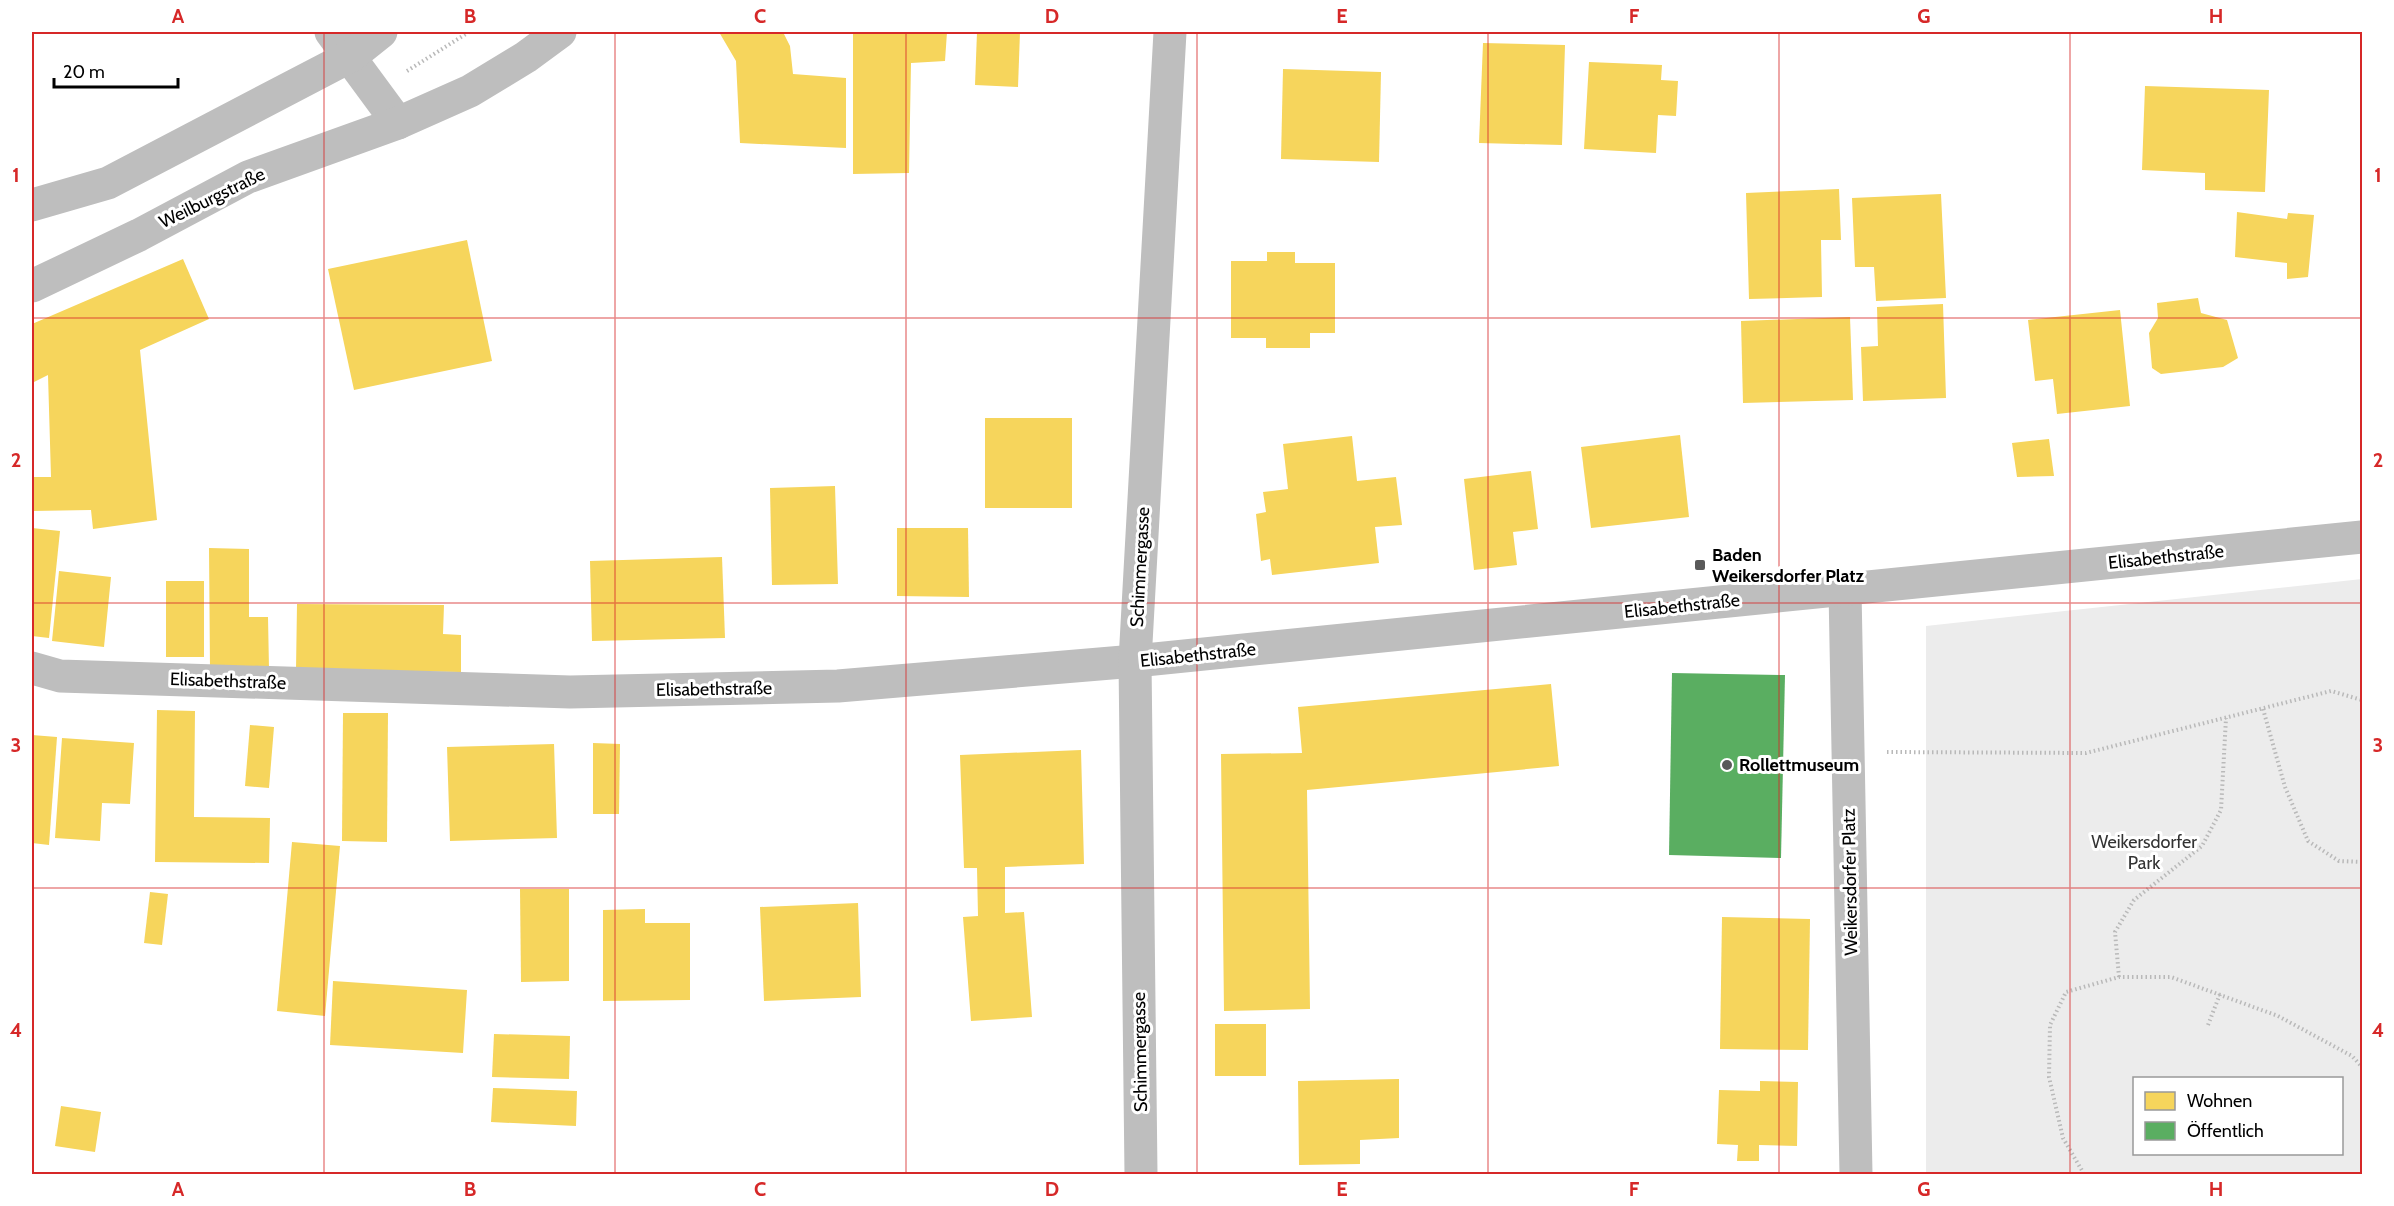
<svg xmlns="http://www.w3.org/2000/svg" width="2394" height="1206" font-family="Cabin,sans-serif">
<rect width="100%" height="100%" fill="#fff"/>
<!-- green -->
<path fill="#ececec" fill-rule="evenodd" d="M2362,579V1174H1926V626ZM2134,1078H2342V1154H2134Z"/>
<!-- homes -->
<g fill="#f6d55c">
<path d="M719,32H783L790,46L793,74L846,78V148L740,143L736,61Z"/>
<path d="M853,32H947L945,61L911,63L909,173L853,174Z"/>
<path d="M977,32H1020L1018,87L975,85Z"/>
<path d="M1483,43L1565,45L1562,145L1479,143Z"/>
<path d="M1589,62L1662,65L1661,80L1678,81L1676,116L1658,115L1656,153L1584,149Z"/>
<path d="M1283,69L1381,72L1379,162L1281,159Z"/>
<path d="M2145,86L2269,90L2265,192L2205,190V173L2142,170Z"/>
<path d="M1839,189L1841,240H1821L1822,297L1749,299L1746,193Z"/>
<path d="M1941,194L1946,298L1876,301L1874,267H1855L1852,198Z"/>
<path d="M2237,212L2287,219L2288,213L2314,215L2308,277L2287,279V263L2235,257Z"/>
<path d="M467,240L492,361L354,390L328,269Z"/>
<path d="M1267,252H1295V263H1335V333H1310V348H1266V338H1231V261H1267Z"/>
<path d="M183,259L209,319L140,350L157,520L93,529L91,510L32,511V477H51L48,375L32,383V324Z"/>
<path d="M2198,298L2201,313L2227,320L2238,358L2223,367L2161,374L2152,368L2149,333L2158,318L2157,303Z"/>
<path d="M1943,304L1946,398L1863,401L1861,347L1878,346L1877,307Z"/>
<path d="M2120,310L2130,406L2057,414L2053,379L2035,381L2028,320Z"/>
<path d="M1850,317L1853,400L1743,403L1741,321Z"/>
<rect x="985" y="418" width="87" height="90"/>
<path d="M1680,435L1689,517L1591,528L1581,447Z"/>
<path d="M1352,436L1357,481L1396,477L1402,525L1375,527L1379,563L1272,575L1270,559L1261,561L1256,514L1266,512L1263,492L1288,489L1283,444Z"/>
<path d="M2049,439L2054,476L2017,477L2012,443Z"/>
<path d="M1531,471L1538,529L1513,532L1517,565L1474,570L1464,479Z"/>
<path d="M835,486L838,584L772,585L770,488Z"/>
<path d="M32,528L60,531L49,638L32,636Z"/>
<path d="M897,528H968L969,597L897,596Z"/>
<path d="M209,548L249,549V617H268L269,669L210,670Z"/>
<path d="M722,557L725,638L592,641L590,561Z"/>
<path d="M59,571L111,577L104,647L52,641Z"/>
<rect x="166" y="581" width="38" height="76"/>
<path d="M297,604L444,605L443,634L461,635V672L296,670Z"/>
<path d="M1551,684L1559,766L1307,790L1310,1009L1224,1011L1221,754L1302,753L1298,707Z"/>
<path d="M157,710L195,711L194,817L270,818L269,863L155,862Z"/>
<path d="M343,713H388L387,842L342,841Z"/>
<path d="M250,725L274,727L269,788L245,786Z"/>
<path d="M32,735L57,737L49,845L32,843Z"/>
<path d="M62,738L134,743L130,804L102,803L100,841L55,838Z"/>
<path d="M593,743L620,744L619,814H593Z"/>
<path d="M554,744L557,838L450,841L447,747Z"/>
<path d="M1081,750L1084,864L1005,867V913L1024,912L1032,1017L971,1021L963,917L978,916L977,868H964L960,755Z"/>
<path d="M292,842L340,846L325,1016L277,1011Z"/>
<path d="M520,889H569V981L521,982Z"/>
<path d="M150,892L168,894L162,945L144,943Z"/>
<path d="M858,903L861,997L764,1001L760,907Z"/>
<path d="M645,909V923H690V1000L603,1001V910Z"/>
<path d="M1722,917L1810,919L1808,1050L1720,1049Z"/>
<path d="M333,981L467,990L463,1053L330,1045Z"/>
<rect x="1215" y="1024" width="51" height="52"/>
<path d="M494,1034L570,1036L569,1079L492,1077Z"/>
<path d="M1399,1079V1138L1360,1140V1164L1299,1165L1298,1081Z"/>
<path d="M1760,1081L1798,1082L1797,1146L1759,1145V1161H1737L1738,1145L1717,1144L1719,1090L1760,1091Z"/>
<path d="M493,1088L577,1091L576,1126L491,1122Z"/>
<path d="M61,1106L101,1112L95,1152L55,1146Z"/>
</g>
<!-- public -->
<path fill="#5aae61" d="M1672,673L1785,675L1781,858L1669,855Z"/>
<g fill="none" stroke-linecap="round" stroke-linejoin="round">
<!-- path -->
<g stroke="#b9b9b9" stroke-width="4" stroke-dasharray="1.5 3" stroke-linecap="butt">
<path d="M407,71L469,32"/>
<path d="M2263,709L2285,787L2308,841L2339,861L2362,862"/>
<path d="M1887,752L2086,753L2331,691L2362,700"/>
<path d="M2119,977L2115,932L2134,900L2202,846L2221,810L2226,718"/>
<path d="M2208,1025L2220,994"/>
<path d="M2084,1174L2063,1138L2049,1077L2050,1025L2066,992L2119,977H2171L2278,1016L2352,1056L2362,1067"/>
</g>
<!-- minor -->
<g stroke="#bebebe" stroke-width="33">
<path d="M331,32L398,123"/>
<path d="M32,286L139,235L248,177L398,123L470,91L526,57L560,32"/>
<path d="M1845,590L1856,1174"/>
<path d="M32,668L60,676L570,692L838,686L1135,661L2362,537"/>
<path d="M1141,1174L1135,661L1170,32"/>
</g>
<!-- tertiary -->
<path stroke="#bebebe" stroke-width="33" d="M32,205L108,183L351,56L381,32"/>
</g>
<!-- grid -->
<path fill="none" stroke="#d62828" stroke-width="1.5" stroke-opacity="0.55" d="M324,32V1174M615,32V1174M906,32V1174M1197,32V1174M1488,32V1174M1779,32V1174M2070,32V1174M32,318H2362M32,603H2362M32,888H2362"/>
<!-- markers -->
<g fill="#595959" stroke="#fff" stroke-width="2">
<rect x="1694" y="559" width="12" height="12" rx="3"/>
<circle cx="1727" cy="765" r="6"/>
</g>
<g text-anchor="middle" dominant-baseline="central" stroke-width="6" stroke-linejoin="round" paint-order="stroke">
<!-- street labels -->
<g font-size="18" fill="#000" stroke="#fff">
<text transform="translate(212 198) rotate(-26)">Weilburgstraße</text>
<text transform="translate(2166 557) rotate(-6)">Elisabethstraße</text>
<text transform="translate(1140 567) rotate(-87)">Schimmergasse</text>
<text transform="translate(1682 606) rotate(-6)">Elisabethstraße</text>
<text transform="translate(1198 655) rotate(-6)">Elisabethstraße</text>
<text transform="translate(228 681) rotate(2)">Elisabethstraße</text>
<text transform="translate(714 689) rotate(-1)">Elisabethstraße</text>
<text transform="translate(1850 882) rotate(-91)">Weikersdorfer Platz</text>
<text transform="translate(1140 1052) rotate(-91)">Schimmergasse</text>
</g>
<!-- poi labels -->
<g font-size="18" font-weight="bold" fill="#000" stroke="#fff" text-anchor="start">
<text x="1712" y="555">Baden<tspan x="1712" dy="21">Weikersdorfer Platz</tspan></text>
<text x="1739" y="765">Rollettmuseum</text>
</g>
<!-- park labels -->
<g font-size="18" fill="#333" stroke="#fff">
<text x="2144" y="842">Weikersdorfer<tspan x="2144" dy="21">Park</tspan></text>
</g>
</g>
<!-- border -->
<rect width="2394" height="1206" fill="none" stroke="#ffffff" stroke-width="66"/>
<!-- legend -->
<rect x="2133" y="1077" width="210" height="78" fill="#ffffff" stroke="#999999" stroke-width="1.5"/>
<rect x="2145" y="1092" width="30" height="18" fill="#f6d55c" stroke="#999999" stroke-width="1.5"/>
<text x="2187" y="1107" font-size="18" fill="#000000">Wohnen</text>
<rect x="2145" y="1122" width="30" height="18" fill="#5aae61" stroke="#999999" stroke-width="1.5"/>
<text x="2187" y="1137" font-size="18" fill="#000000">Öffentlich</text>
<!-- scale -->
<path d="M54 78v9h124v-9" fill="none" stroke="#000000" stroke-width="3"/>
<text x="63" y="78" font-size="18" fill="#000000" stroke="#ffffff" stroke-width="4.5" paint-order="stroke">20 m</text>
<rect x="33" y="33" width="2328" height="1140" fill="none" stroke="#d62828" stroke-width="2"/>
<g font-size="20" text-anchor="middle" font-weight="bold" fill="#d62828">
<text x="178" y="23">A</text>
<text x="470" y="23">B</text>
<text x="760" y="23">C</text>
<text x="1052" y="23">D</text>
<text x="1342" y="23">E</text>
<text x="1634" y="23">F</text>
<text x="1924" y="23">G</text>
<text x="2216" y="23">H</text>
<text x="16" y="182">1</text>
<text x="2378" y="182">1</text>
<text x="16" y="467">2</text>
<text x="2378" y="467">2</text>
<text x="16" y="752">3</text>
<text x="2378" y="752">3</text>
<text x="16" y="1037">4</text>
<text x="2378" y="1037">4</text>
<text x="178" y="1196">A</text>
<text x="470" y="1196">B</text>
<text x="760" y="1196">C</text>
<text x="1052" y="1196">D</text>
<text x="1342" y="1196">E</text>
<text x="1634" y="1196">F</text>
<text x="1924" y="1196">G</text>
<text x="2216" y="1196">H</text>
</g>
</svg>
